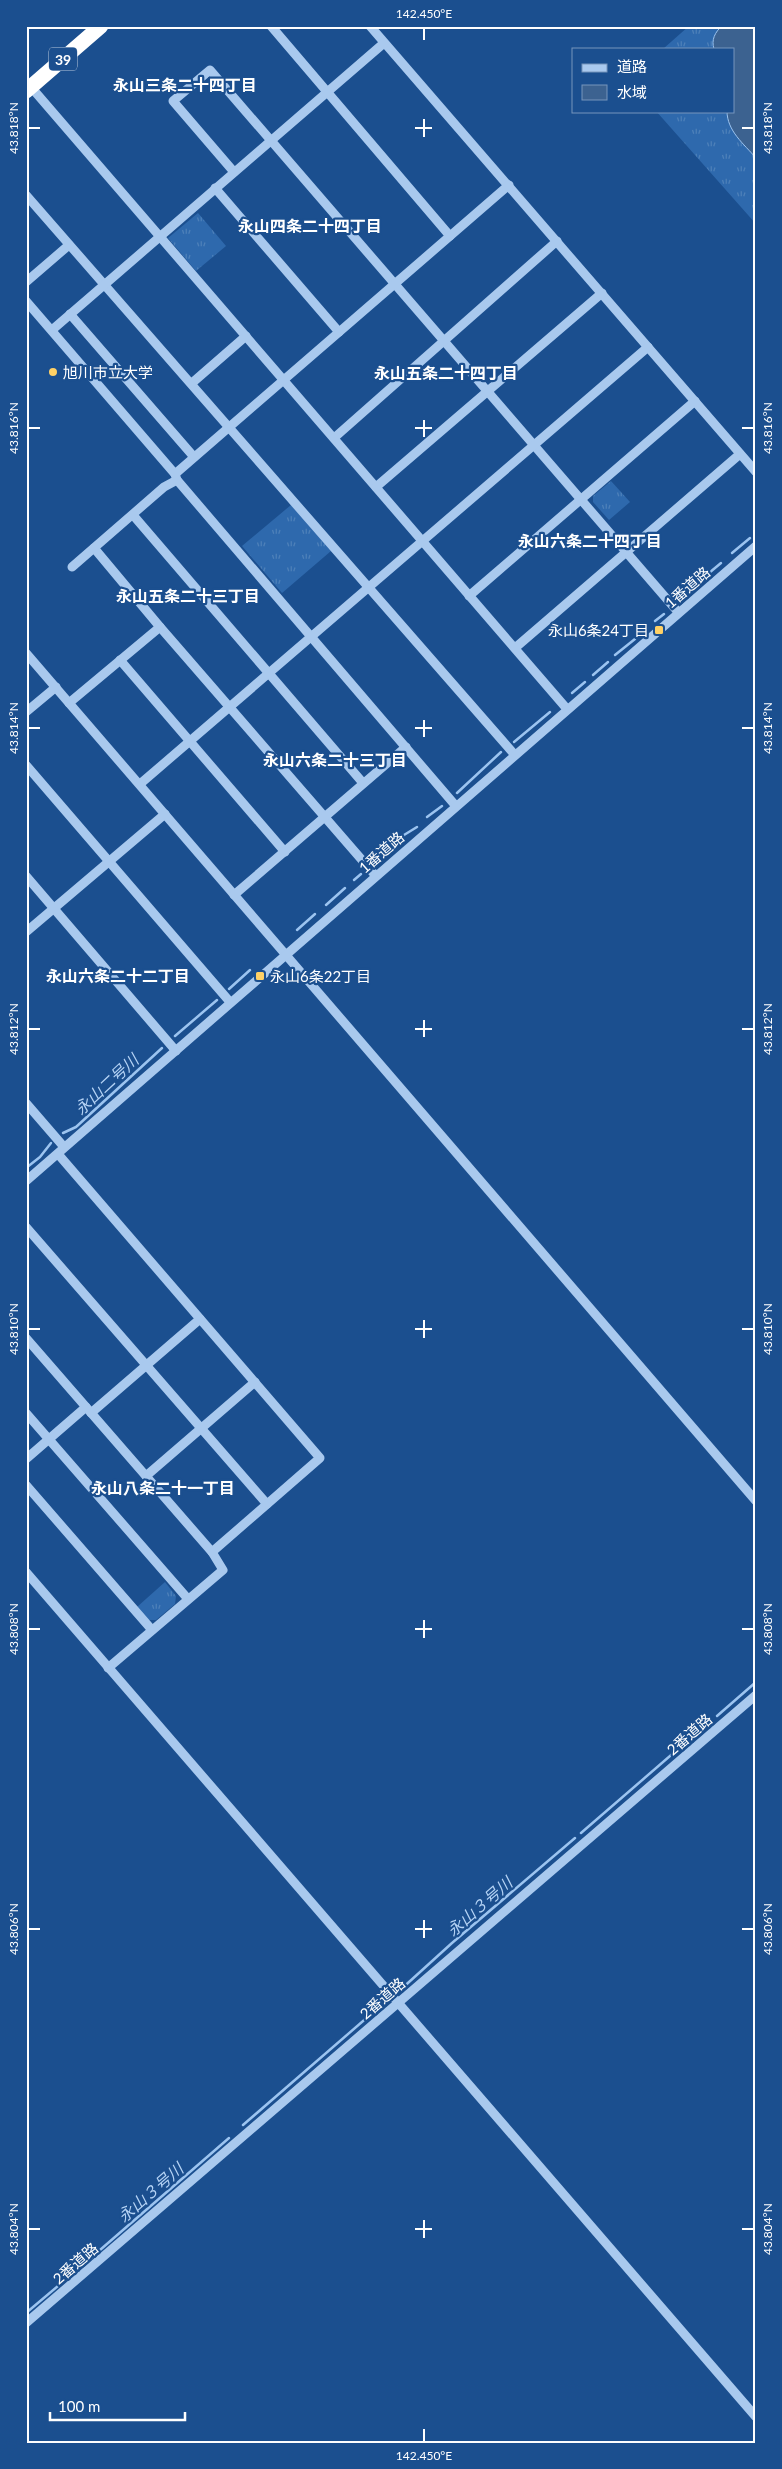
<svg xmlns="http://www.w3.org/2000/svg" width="782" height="2469" font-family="Lato,'Noto Sans JP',sans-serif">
<defs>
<pattern id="grass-tufts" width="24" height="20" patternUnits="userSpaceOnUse" patternTransform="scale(1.25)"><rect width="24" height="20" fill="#2e69ad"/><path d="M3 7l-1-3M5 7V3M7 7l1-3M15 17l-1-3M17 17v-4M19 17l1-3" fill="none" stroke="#4d80b9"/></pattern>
</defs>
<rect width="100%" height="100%" fill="#1b4f8f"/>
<!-- grass -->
<g fill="url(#grass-tufts)">
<path d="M689,26H756V224L656,111H733V49H663Z"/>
<path d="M198,213L226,246L196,271L168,238Z"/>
<path d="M611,481L630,502L609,520L593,502V496Z"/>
<path d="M291,505L331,551L282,593L242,546Z"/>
<path d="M165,1582L176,1596L175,1604L156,1620H148L137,1607Z"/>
</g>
<!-- water -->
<path fill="#3c6290" stroke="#9cc4f0" d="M722,26H756V158C744,144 727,131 727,111H733V49H714C711,40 715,32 722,26Z"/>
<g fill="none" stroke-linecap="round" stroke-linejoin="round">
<!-- stream -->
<g stroke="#9cc4f0" stroke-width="2.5">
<path d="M732,553L750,538"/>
<path d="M709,573L721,563"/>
<path d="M682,597L701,580"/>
<path d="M655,621L664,614"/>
<path d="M642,633L647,628"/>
<path d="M615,655L635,639"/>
<path d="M593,675L608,662"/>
<path d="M572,693L585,682"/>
<path d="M514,742L550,712"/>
<path d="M457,793L501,752"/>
<path d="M427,817L442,806"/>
<path d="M404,835L417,827"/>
<path d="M373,863L389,849"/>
<path d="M354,880L361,874"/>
<path d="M326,905L345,888"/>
<path d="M297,930L315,914"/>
<path d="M229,989L250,970"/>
<path d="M175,1036L217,1000"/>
<path d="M63,1133L76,1127L162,1048"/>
<path d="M26,1168L40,1157L51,1143"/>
<path d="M717,1716L756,1682"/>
<path d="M696,1734L707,1724"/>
<path d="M581,1833L685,1743"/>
<path d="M398,1992L452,1943L575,1838"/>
<path d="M243,2125L385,2002"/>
<path d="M85,2263L229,2138"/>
<path d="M26,2313L71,2275"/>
</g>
<!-- minor -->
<g stroke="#a9c9ee" stroke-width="9">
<path d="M271,26L450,236"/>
<path d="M370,26L756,472"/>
<path d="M31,87L567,709"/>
<path d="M234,172L173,101L210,70L678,612"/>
<path d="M215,188L339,332"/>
<path d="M26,195L514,754"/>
<path d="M26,282L69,245"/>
<path d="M26,301L175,474L177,480L455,805"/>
<path d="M70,314L194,457"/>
<path d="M52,330L384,43"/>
<path d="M192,383L246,336"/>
<path d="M334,438L557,241"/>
<path d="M175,474L509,185"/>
<path d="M376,487L602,293"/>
<path d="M133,515L363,783"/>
<path d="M94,548L160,627L375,875"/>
<path d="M72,567L164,487L177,480"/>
<path d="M469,596L695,401"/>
<path d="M515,648L740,454"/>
<path d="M26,653L756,1501"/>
<path d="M120,660L285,852"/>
<path d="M69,703L160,627"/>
<path d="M26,712L56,687"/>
<path d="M26,765L230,1002"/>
<path d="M140,784L648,347"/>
<path d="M26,876L176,1051"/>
<path d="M234,895L406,747"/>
<path d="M26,932L165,814"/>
<path d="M26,1103L64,1147"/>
<path d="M58,1154L320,1458L212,1552"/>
<path d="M26,1181L756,546"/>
<path d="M26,1227L267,1504"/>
<path d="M26,1338L212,1552L223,1570L108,1668"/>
<path d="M26,1413L188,1599"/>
<path d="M91,1413L200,1319"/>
<path d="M26,1459L86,1407"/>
<path d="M146,1476L255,1382"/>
<path d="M26,1485L152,1630"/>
<path d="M26,1572L756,2417"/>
<path d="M26,2323L756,1695"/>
</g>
<!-- highway -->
<path stroke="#fff" stroke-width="15" d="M26,91L101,26"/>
</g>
<!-- ticks -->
<path fill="none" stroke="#fff" stroke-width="2" d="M424,28V40M424,119V137M28,128H40M415,128H432M742,128H754M424,420V437M28,428H40M415,428H432M742,428H754M424,720V737M28,728H40M415,728H432M742,728H754M424,1020V1037M28,1029H40M415,1029H432M742,1029H754M424,1320V1338M28,1329H40M415,1329H432M742,1329H754M424,1620V1638M28,1629H40M415,1629H432M742,1629H754M424,1920V1938M28,1929H40M415,1929H432M742,1929H754M424,2220V2238M28,2229H40M415,2229H432M742,2229H754M424,2429V2442"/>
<!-- markers -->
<g fill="#ffd166" stroke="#1b4f8f" stroke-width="2">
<circle cx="53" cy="372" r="5"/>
<rect x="654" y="625" width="10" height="10" rx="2.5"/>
<rect x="255" y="971" width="10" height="10" rx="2.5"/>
</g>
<g text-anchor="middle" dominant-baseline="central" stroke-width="4.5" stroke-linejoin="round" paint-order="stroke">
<!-- shield labels -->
<rect fill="#1b4f8f" stroke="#bbcadd" stroke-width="1" x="49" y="47.5" width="28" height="23" rx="4"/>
<g font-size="14" font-weight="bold" fill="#fff">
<text x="63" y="59">39</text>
</g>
<!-- poi labels -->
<g font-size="15" fill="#fff" stroke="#1b4f8f" text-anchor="start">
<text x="63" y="372">旭川市立大学</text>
<text x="649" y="630" text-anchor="end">永山6条24丁目</text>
<text x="270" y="976">永山6条22丁目</text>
</g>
<!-- street labels -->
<g font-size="15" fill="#fff" stroke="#1b4f8f">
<text transform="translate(687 587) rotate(-41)">1番道路</text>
<text transform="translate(381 852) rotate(-41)">1番道路</text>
<text transform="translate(689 1734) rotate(-41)">2番道路</text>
<text transform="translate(382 1998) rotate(-41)">2番道路</text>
<text transform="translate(75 2263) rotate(-41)">2番道路</text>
</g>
<!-- neighbourhood labels -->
<g font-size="16" font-weight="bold" fill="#fff" stroke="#1b4f8f">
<text x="185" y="84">永山三条二十四丁目</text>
<text x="310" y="225">永山四条二十四丁目</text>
<text x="446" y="372">永山五条二十四丁目</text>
<text x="590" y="540">永山六条二十四丁目</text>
<text x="188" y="595">永山五条二十三丁目</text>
<text x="335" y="759">永山六条二十三丁目</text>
<text x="118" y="975">永山六条二十二丁目</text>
<text x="163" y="1487">永山八条二十一丁目</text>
</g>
<!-- water labels -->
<g font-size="16" font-style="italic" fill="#b5d3f5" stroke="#1b4f8f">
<text transform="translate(106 1084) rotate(-43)">永山二号川</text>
<text transform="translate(479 1906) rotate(-41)">永山３号川</text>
<text transform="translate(150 2192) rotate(-41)">永山３号川</text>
</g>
</g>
<!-- border -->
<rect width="782" height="2469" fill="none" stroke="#1b4f8f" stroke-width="55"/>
<!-- legend -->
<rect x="572" y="48" width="162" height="65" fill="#1b4f8f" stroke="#7695bc"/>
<rect x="582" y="64" width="25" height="8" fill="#a9c9ee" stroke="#7695bc"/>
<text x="617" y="72" font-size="15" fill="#ffffff">道路</text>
<rect x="582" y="85" width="25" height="15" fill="#3c6290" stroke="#7695bc"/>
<text x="617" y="98" font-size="15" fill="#ffffff">水域</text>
<!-- scale -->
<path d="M50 2412v8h135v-8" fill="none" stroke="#ffffff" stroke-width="2.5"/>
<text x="58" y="2412" font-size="15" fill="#ffffff" stroke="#1b4f8f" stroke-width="4" paint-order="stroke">100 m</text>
<rect x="28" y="28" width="726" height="2414" fill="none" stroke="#fff" stroke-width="2"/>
<g font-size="12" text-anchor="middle" fill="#fff">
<text x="424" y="18">142.450°E</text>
<text transform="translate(14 128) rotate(-90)" y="4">43.818°N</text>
<text transform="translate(768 128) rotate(-90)" y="4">43.818°N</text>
<text transform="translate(14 428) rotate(-90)" y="4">43.816°N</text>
<text transform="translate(768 428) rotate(-90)" y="4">43.816°N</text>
<text transform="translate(14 728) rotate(-90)" y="4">43.814°N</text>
<text transform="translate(768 728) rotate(-90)" y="4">43.814°N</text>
<text transform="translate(14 1029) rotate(-90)" y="4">43.812°N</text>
<text transform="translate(768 1029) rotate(-90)" y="4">43.812°N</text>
<text transform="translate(14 1329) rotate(-90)" y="4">43.810°N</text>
<text transform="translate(768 1329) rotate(-90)" y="4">43.810°N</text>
<text transform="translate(14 1629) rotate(-90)" y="4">43.808°N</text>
<text transform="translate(768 1629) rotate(-90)" y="4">43.808°N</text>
<text transform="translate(14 1929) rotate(-90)" y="4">43.806°N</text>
<text transform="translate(768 1929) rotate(-90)" y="4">43.806°N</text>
<text transform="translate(14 2229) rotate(-90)" y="4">43.804°N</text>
<text transform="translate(768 2229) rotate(-90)" y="4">43.804°N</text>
<text x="424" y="2460">142.450°E</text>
</g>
</svg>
